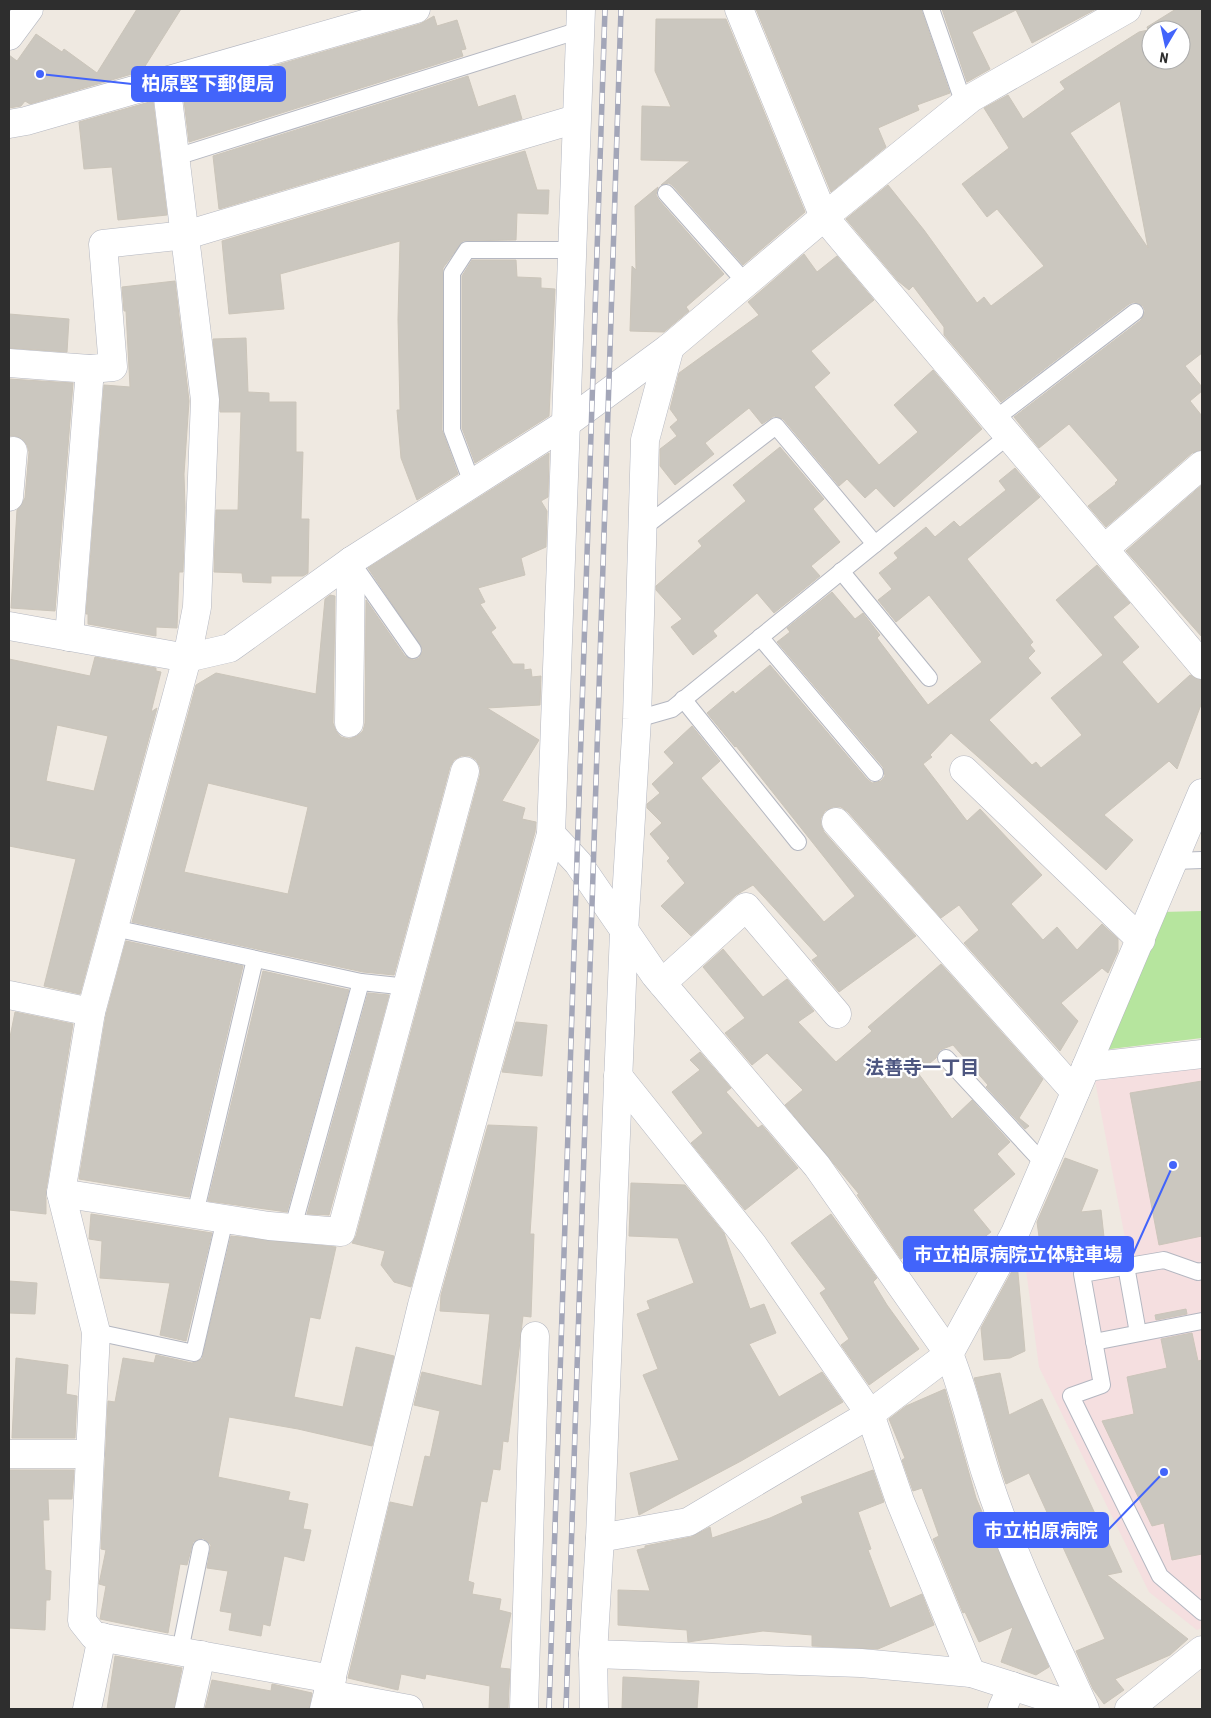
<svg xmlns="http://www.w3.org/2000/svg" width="1211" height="1718" font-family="'Roboto Condensed','Noto Sans JP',sans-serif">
<rect width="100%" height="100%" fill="#efe9e1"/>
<!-- medical -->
<path fill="#f5dfe0" d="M1202,1066V1628L1197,1630L1149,1592L1039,1367L1024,1255L1125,1238L1095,1081Z"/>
<!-- green -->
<path fill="#b6e59e" d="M1202,911V1038L1102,1050L1162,912Z"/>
<!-- building -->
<g fill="#cbc7bf" stroke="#cbc5ba" fill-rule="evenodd">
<path d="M137,9H181L142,71L30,104L25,101L21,106L9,108V55L17,61L36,34L62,52L64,49L97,73Z"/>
<path d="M756,9H921L950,93L917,105L919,110L878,128L886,147L831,192Z"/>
<path d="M942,9H1096L1032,43L1016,10L972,32L990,69L967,82Z"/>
<path d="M1176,9H1202V353L1185,366L1202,387V391L1190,401L1202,416V450L1192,453L1106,527L1088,506L1116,484L1115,483L1118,480L1069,424L1039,448L1014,417L1141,320L1145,311L1143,306L1134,302L1129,304L1001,402L944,335V327L913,286L909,290L898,281L846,219L888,185L924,230L977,303L984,297L991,306L1044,266L997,209L987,217L962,184L1009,148L984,108L1008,95L1023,119L1065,89L1060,82L1139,32L1148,30L1147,27ZM1151,30H1181V60H1151ZM1120,101L1148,248L1070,133Z"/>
<path d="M434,16L437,26L457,20L466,49L461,50L463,56L189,142L183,92L420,24Z"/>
<path d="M656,19H726L805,212L743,265L673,186L669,183L661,185L690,161L641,160L642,106L671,107L655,71Z"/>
<path d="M468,76L478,107L515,95L522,119L219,209L213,156Z"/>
<path d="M153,101L167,215L118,220L112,167L84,169L79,122Z"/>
<path d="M525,151L537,190H549L548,214L517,213L516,240L463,241L443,268L442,430L458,474L417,500L401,458L397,410H400L398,319L400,241L280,274L284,309L229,314L222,241Z"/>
<path d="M658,187L656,195L659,200L724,274L686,307L689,311L664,332L630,331L632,266L636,270L635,206Z"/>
<path d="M804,254L817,272L837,256L874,300L811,351L830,373L814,387L879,465L918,432L894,405L933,370L982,429L894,507L876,488L865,498L847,479L839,486L783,419L774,416L762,424L749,408L705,443L714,454L675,485L660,466V449L677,436L670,427L678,420L670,409L679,373L759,315L748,302Z"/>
<path d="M472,260H516L517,277L541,278V288L555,289L549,416L475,463L462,428V276Z"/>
<path d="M175,281L189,401L184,474L185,508L183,572H179L177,628L156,627V636L88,624V614H86L104,385L130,387L126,311H124L122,287Z"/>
<path d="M9,314L69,319L67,352L9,348Z"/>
<path d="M246,338L248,392L269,393V402H296V452H303L301,519H309L308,573L303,576H271V583L243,582L242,573L214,572L216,510H238L241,412H220L213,339Z"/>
<path d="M9,379L73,383L55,611L11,608L17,510L25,498L29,452L27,445L22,439L15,436H9Z"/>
<path d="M780,447L824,499L813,509L840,542L811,566L820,576L774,613L757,593L713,631L717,636L693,655L671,627L682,619L656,590V586L702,546L698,541L746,501L733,485Z"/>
<path d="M549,453L548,497L541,501L547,511L546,547L521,558L525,575L478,588L485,602L480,604L496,628L491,632L513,664H524V670L531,669L532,677L541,676L540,705L487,708L539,740L502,801L525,808L522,819L536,822L535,832L411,1287L394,1282L381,1265L385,1251L352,1243L356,1236L480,775V767L476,760L470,756H461L454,760L450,767L394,975L363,972L132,922L196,685L216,673L316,694L325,599L330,595L335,596L333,723L336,731L341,737L349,739L357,736L363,731L365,723L366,600L405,656L414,660L419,658L423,650L368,568ZM208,783L308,807L288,894L184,872Z"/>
<path d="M1015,468L1040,497L967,559L1033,642L1030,645L1035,651L1028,658L1041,673L989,720L1032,765L1036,762L1041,768L1082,735L1051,698L1103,655L1056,600L1097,565L1130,603L1113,617L1139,647L1122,662L1158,704L1190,675L1202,680V702L1177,769L1169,761L1104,815L1133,840L1106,870L951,733L930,755L932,757L923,764L967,821L980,809L1042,875L1011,904L1043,940L1057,927L1077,950L1102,924L1118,939V951L1108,973L1102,968L1061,1003L1078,1021L1060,1051L964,943L979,930L959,905L941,918L848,812L841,807H833L825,811L821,818V825L824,832L916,936L839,992L812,960L818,956L753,885L736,895L691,936L661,906L685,883L667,861L670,858L650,834L662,823L647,808V804L660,793L652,784L674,763L664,752L692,726L720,761L701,778L824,922L855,896L736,746L735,747L707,713L733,691L735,694L770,665L867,779L872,783L881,781L885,776L883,767L777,642L790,632L787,628L832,592L855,619L863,613L880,635L877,638L928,705L982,662L929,595L896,622L878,600L892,589L879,573L898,558L894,553L926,527L935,537L954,521L960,527L1006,490L999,481Z"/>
<path d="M1202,485V637L1126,551Z"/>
<path d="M95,657L156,668V671L161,672L151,712L157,708L80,994L44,986L76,859L9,846V659L90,676ZM57,725L108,736L94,791L46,781Z"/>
<path d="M126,941L243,966L189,1197L79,1179L106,1015Z"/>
<path d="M723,949L763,997L787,979L814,1011L798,1022L836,1062L872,1031L868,1027L941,964L1043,1079L1019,1118L1029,1126L1025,1129L986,1087L988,1085L953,1045L940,1050L936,1058L918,1073L952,1119L972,1100L1010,1142L997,1154L1015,1174L973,1210L991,1232L951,1263L944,1254L932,1264L917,1246L901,1259L857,1195L859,1194L785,1105L803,1090L767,1053L752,1065L725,1033L745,1018L703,967Z"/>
<path d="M263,971L349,990L287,1212L208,1201Z"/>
<path d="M368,993L389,995L329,1215L307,1214Z"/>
<path d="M15,1012L73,1024L46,1190V1214L9,1210V1042Z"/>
<path d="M516,1022L547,1025L542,1076L502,1072Z"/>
<path d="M700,1052L731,1088L726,1092L758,1128L762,1125L798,1168L745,1210L691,1143L703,1133L672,1092L700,1070L690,1060Z"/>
<path d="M1202,1081V1236L1159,1245L1130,1093Z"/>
<path d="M488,1125L537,1127L530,1234H534L531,1317L523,1316L508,1442L503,1441L500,1470L493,1469L487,1502L481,1501L468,1581L474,1583L472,1594L501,1599L499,1610L511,1613L500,1668L510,1669L508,1709H489L490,1686L426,1674L425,1679L401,1674L398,1690L348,1678L390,1502L413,1507L425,1456L430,1457L440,1411L414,1405L422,1372L482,1386L490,1314L440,1311L441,1295Z"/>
<path d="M1065,1158L1098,1170L1081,1212L1101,1210L1104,1237L1040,1244L1037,1222Z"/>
<path d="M631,1183L685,1185L724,1233L750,1309L764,1304L776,1333L749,1344L779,1397L822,1372L843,1402L741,1461L639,1515L630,1473L679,1460L643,1375L658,1369L637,1314L650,1309L647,1301L694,1283L678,1238L629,1236Z"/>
<path d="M91,1214L212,1233L186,1341L160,1335L170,1283L100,1278L102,1241L89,1239Z"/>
<path d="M831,1214L877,1278L873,1282L887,1305L919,1349L869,1385L841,1345L849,1339L820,1293L826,1289L791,1243Z"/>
<path d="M231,1236L336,1247L320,1319L310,1317L294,1397L343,1407L356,1347L394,1356L372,1446L298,1429L229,1417L218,1477L290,1492L288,1500L308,1504L303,1529L311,1530L304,1561L284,1556L270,1626L263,1624L261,1636L229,1630L232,1613L220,1611L228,1571L207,1568L211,1545L203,1538L193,1542L187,1565L180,1564L168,1633L100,1619L106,1586L99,1584L106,1550L101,1549L108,1401L115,1402L123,1358L154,1363L156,1355L192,1363L202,1359Z"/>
<path d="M1017,1262L1025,1351L1010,1358L984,1360L981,1328Z"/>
<path d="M9,1281L37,1283L35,1314L9,1313Z"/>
<path d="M1186,1309L1187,1314L1156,1320L1155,1315Z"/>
<path d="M1192,1333L1198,1361L1202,1360V1554L1172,1560L1164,1523L1152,1526L1102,1421L1134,1414L1127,1377L1167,1368L1161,1339Z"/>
<path d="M16,1358L68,1365L66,1394L77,1396L75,1438H12Z"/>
<path d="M1000,1373L1009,1415L1042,1399L1122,1572L1107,1575L1188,1639L1170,1655L1115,1679L1124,1690L1104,1704L1093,1689L1076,1651L1105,1639L1029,1473L1006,1484L1001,1469L974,1378Z"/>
<path d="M945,1389L976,1498L1049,1667L1036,1675L1001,1662L1013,1627L979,1642L965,1612L963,1613L933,1539L939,1536L922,1488L913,1491L902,1460L905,1458L889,1419L906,1406Z"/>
<path d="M9,1470H74L72,1499H48L49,1520H43L45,1570L51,1571L50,1600H46L45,1630L9,1628Z"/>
<path d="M873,1470L884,1502L858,1512L871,1549L868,1550L890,1608L922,1594L934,1625L878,1649L812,1646V1635L763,1631L688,1642L687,1630L618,1625V1590L650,1591L637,1550L645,1548V1546L691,1537L710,1527L712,1538L770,1518L803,1503L801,1497Z"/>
<path d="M115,1656L182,1668L174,1709H107Z"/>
<path d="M623,1677L699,1681L697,1709H622Z"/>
<path d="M212,1680L271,1691L272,1684L312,1693L309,1709H205Z"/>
</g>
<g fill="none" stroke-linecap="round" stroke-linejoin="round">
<defs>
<g id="service">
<path d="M931,9L964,104"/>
<path d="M176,157L580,30"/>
<path d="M666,193L746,283"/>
<path d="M995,419L1135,312"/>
<path d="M472,483L452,430V273L467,250H571"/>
<path d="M643,528L776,426L875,544"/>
<path d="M353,564L413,650"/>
<path d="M841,571L929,678"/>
<path d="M760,637L875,773"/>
<path d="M683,699L798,842"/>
<path d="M637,719L672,709L1008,436"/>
<path d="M1174,861L1202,860"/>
<path d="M114,928L361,982"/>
<path d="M946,1058L1045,1165"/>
<path d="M195,1214L255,959"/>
<path d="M293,1227L361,982L408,987"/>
<path d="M1126,1266L1138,1333"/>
<path d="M1202,1271L1198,1272L1164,1260L1082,1274L1102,1385L1071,1396L1160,1576L1202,1612"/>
<path d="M96,1332L194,1353L225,1219"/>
<path d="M1094,1342L1202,1321"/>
<path d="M180,1651L201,1548"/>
</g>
<g id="minor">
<path d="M739,9L824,217L1202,665"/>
<path d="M9,36L29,9"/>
<path d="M166,82L205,400L197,607L187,658L91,1012L61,1193L96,1332L82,1621L94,1636L332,1679"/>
<path d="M9,124L26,121L416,9"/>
<path d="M9,363L90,369L69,637"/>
<path d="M90,369L113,367L103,244L186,235L576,119"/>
<path d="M9,497L13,451"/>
<path d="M1104,549L1202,465"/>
<path d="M9,626L187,658L230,648L351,561L564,425L670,347L824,217L971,98L1127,9"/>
<path d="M349,723L351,561"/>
<path d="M964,770L1141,940"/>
<path d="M836,822L1075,1092"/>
<path d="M551,834L578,863L655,975L817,1166L949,1354C965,1393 973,1434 986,1474C1012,1555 1050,1632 1085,1709"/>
<path d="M662,983L746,907L837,1014"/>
<path d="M9,995L91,1012"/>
<path d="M1086,1067L1202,793"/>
<path d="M618,1076L753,1245L870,1414L900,1501L971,1673"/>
<path d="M61,1193L269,1226L341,1232L465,771"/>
<path d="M9,1454H90"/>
<path d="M600,1538L688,1522L870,1414L949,1354L1015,1233L1086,1067L1202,1054"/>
<path d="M593,1654L861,1663L971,1673L1084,1709"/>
<path d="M328,1694L409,1709"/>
<path d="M87,1709L102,1637"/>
<path d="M189,1709L201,1655"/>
<path d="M324,1709L422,1305L551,834L581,9"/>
<path d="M524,1709L535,1336"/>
<path d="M594,1709L593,1654L600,1538L624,932L637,719L645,440L670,347"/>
<path d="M1002,1709L1012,1686"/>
<path d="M1129,1709L1202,1650"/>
</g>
</defs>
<!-- service casing -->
<use href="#service" stroke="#b4b7c1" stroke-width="18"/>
<!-- minor casing -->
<use href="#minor" stroke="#b4b7c1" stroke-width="29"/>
<!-- service -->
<use href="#service" stroke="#fff" stroke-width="16"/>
<!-- minor -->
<use href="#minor" stroke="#fff" stroke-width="28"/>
<defs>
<g id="rail">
<path d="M549,1709L605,9"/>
<path d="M566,1709L621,9"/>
</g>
</defs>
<!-- rail casing -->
<use href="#rail" stroke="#a3a6b8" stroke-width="5.5"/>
<!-- rail -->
<use href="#rail" stroke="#fff" stroke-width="4" stroke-dasharray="11" stroke-linecap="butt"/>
</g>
<g text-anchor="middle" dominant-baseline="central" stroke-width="4.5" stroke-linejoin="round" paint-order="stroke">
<!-- neighbourhood labels -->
<g font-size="19" font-weight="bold" fill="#4d5680" stroke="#fff">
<text x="922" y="1067">法善寺一丁目</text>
</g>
</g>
<!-- callouts -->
<path fill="none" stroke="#4264fb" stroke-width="2" d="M40 74L132 84M1173 1165L1133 1254M1164 1472L1108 1530"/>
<g fill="#4264fb" stroke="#fff" stroke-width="2">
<circle cx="40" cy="74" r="5"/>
<circle cx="1173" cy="1165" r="5"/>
<circle cx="1164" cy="1472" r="5"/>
</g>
<g fill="#4264fb" stroke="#4264fb" stroke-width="2">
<rect x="132" y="67" width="153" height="34" rx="5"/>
<rect x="904" y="1237" width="229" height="34" rx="5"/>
<rect x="974" y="1513" width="134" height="34" rx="5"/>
</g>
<g font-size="19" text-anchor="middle" font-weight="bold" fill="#fff">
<text x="208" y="90">柏原堅下郵便局</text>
<text x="1018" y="1261">市立柏原病院立体駐車場</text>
<text x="1041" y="1537">市立柏原病院</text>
</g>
<!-- border -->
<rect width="1211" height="1718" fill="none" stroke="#2e2e2e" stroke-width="20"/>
<!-- north arrow -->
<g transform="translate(1166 45) rotate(189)"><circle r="24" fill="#ffffff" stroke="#ababab"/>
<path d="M0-4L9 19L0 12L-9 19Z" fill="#4264fb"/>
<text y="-8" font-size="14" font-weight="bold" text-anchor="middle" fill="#2e2e2e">N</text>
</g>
</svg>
